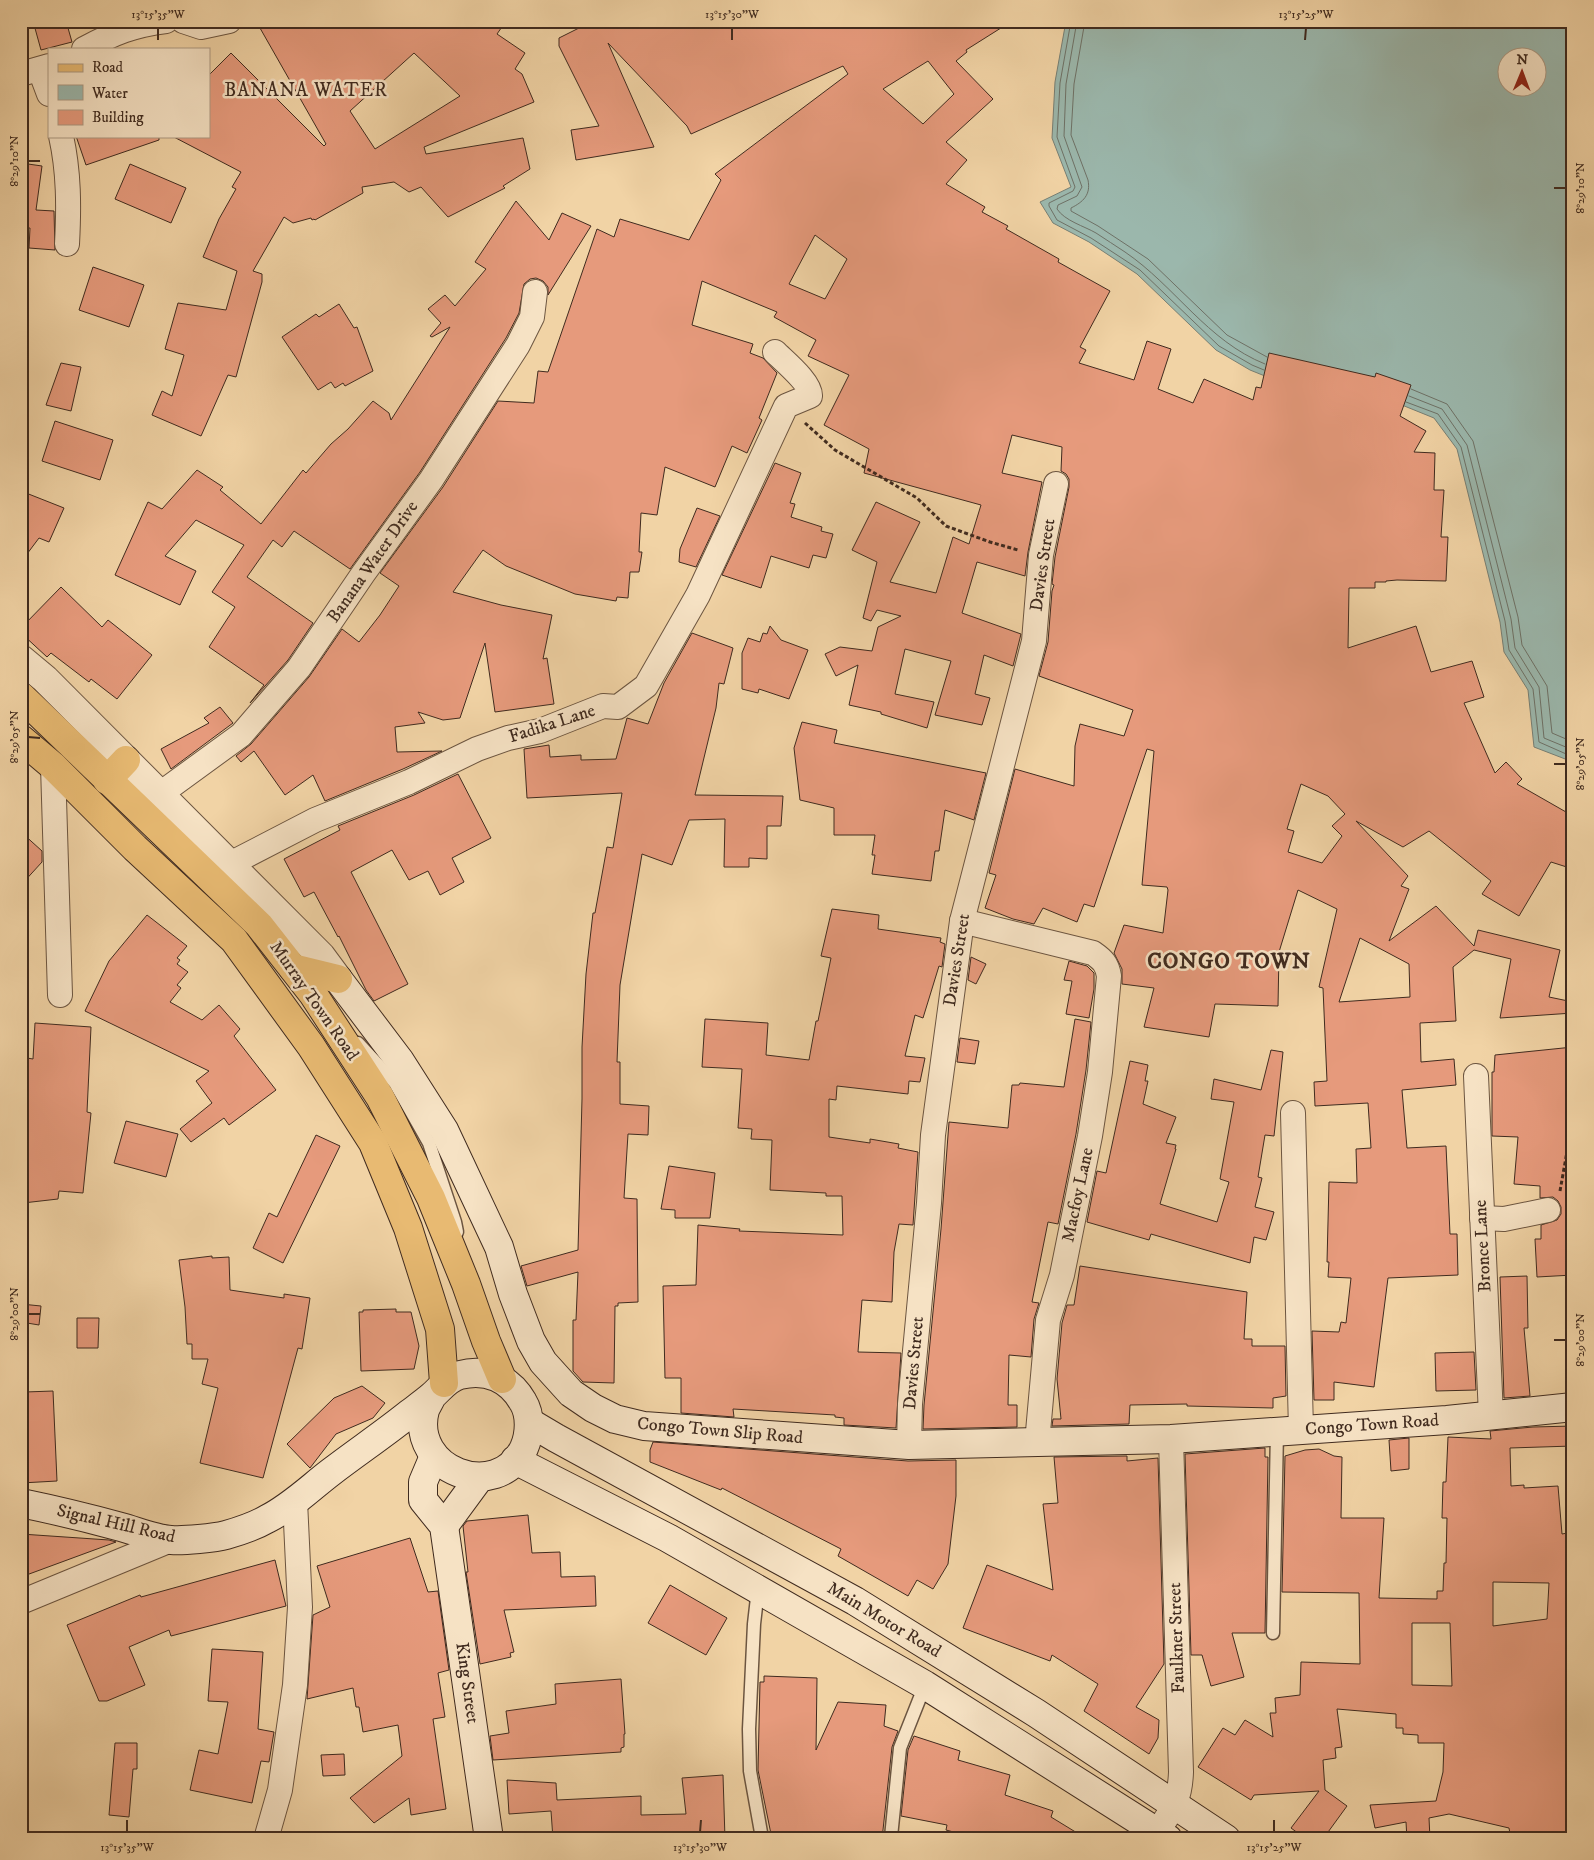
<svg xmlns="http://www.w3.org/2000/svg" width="1594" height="1860" font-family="'IM FELL DW Pica',serif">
<rect width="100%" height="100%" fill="#f1d3a5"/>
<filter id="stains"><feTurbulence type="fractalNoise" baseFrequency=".004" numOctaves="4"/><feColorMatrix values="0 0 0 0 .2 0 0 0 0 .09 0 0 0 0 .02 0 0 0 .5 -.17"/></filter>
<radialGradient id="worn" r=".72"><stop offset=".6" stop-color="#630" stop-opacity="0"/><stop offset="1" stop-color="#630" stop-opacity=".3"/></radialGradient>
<!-- water -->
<path fill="#9bb7ac" stroke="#777f74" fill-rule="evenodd" d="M1066,21H1573V762L1534,747L1528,690L1504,652L1500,622L1457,449L1434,418L1392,401L1312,395L1250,370L1216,350L1137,274L1089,242L1053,223L1040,202L1071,187L1052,138L1055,82ZM1506,58H1536V88H1506Z"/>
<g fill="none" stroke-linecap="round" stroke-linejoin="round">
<!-- shore -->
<g stroke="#6e7166" stroke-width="1">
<path d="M1071,21L1060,83L1057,137L1075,187L1073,191L1049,203V206L1057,220L1091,238L1140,270L1219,346L1252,365L1264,370"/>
<path d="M1077,21L1066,84L1064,136L1082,187L1077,196L1058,205L1057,209C1065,221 1084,226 1096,233C1106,239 1115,246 1125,252C1175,286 1207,341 1265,364"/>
<path d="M1085,21L1074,84L1071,135L1088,180C1091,195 1083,202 1071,208V211L1098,226L1148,259L1227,335L1267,357"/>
<path d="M1411,389L1447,404L1473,441L1518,617L1522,645L1547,686L1552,733L1573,742"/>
<path d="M1409,396L1442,409L1467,445L1511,619L1515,648L1539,687L1544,738L1573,750"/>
<path d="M1406,402L1438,414L1461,447L1505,621L1509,650L1533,689L1539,742L1573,757"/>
</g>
</g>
<!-- building -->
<g fill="#e69a7c" stroke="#402b1f" fill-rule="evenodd">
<path d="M33,21H66L72,42L41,50Z"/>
<path d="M256,21H506L497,34L525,53L515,69L522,74L534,102L424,147L426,154L523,138L530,169L503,186L505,188L448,217L421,187L409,192L394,182L362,187L363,193L315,220L314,219L312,220L311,218L293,223L284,217L253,271L262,274V282L236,377L228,375L201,436L152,415L162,391L172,396L184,355L165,349L178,303L226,310L237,271L203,257L219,219L236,189L232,187L241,172L172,136H209V75L231,53L324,146L326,144ZM414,53L460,96L375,149L350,111Z"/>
<path d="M587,21H1012L966,50L967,52L956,61L993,99L946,142L967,160L946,184L985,207L982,212L1008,226L1006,229L1059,259L1058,262L1110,291L1080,347L1086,350L1079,363L1134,380L1147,341L1171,349L1158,389L1193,403L1204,379L1253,400L1256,387L1261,388L1269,353L1375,377L1376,373L1411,385L1400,416L1426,431L1414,452L1435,453L1434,490H1444L1441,537H1448L1446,581L1397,580L1386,581V582H1375V588H1349L1348,648L1416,626L1431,672L1472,661L1484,697L1464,703L1495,773L1506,762L1522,779L1517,784L1573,816V869L1551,862L1519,916L1482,894L1491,881L1429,831L1403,847L1356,821L1408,876L1401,886L1409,889L1389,941L1436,906L1474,946L1478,930L1560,950L1549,997L1573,1002V1013L1500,1018L1511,959L1474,950L1453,967L1456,1021L1420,1023L1421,1062L1454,1059L1456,1085L1402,1090L1407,1148L1446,1146L1450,1234H1457L1458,1275L1388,1278L1374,1387L1334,1382V1400H1314L1312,1331L1339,1332L1341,1322L1346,1323L1351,1278L1328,1277L1329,1262H1327L1329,1182L1357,1183L1356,1149L1371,1148L1368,1103L1315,1106L1314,1082L1327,1081L1323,988L1319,987L1337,909L1298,890L1279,952L1278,1006L1215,1004L1209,1037L1144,1027L1154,988L1122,984V969L1114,953L1124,925L1163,933L1168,890L1167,887L1142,885L1154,751L1147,749L1094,907L1084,904L1077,922L1043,908L1034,924L1013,919L985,908L996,875L989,873L1015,769L1074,786L1075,746L1080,724L1124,736L1133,710L1039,676L1048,642L1052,591L1054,585L1052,584L1055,557L1069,487V479L1066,474L1061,471L1062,447L1012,435L1002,473L1042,482L1028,552L1025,576L977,562L962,613L1021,634L1013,666L984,655L975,694L990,698L982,725L935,715L951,661L905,649L895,694L934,702L927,728L881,714V712L849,705L858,665L836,676L825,654L840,647L872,651L878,627L901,616L877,610L871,621L863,618L877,562L852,550L876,502L920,522L890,582L936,593L953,537L969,544L981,505L864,473L869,449L824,425L849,375L808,356L816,340L774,317L777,312L702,281L692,325L753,344L750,353L763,358L777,373L759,418L762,420L747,453L732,446L715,487L665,467L657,515L641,513L639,552H642L639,572H630L628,598L617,597L616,601L575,594L506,566L483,550L453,592L501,605L552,615L543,659L547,658L554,704L495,712L485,643L460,718L443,720L418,712L425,723L395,727L397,752L442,751L403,769L325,801L313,775L285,795L254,751L241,762L236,756L251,744L309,677L342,629L359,642L380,615L399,586L380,573L443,487L498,401L534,403L538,371L548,372L597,229L614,237L620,219L689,240L721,180L715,174L848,74L843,66L691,134L687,126L608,43L654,147L576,160L571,130L599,126L559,46V38L589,23ZM928,61L954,94L923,124L883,89ZM815,235L847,259L825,299L789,284ZM1301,784L1328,796L1345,814L1332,826L1342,836L1322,863L1288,852L1294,831L1287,829ZM1360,938L1409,964L1410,997L1339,1002Z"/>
<path d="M76,136H159V140L86,165Z"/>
<path d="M21,163L42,166L36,210L54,211L55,250L29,248L30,228H21Z"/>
<path d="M130,164L186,188L171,223L115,199Z"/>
<path d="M516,201L549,240L562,213L591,226L548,295V287L543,281L536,278L530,279L524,284L519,313L506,338L420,472L350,569L294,531L282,547L273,540L247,577L313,623L288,660L250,703L264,685L209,647L235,607L212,592L244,545L196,520L165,556L196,571L180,605L115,575L148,502L162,509L197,470L223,487L220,490L261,524L303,470L306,473L331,444L348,429L373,401L389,413L391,420L450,327L432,337L430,336L441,323L428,309L445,295L455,306L486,269L475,262Z"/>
<path d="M93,267L144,285L129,327L79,310Z"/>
<path d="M339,304L354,328L357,327L373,371L345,386L343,383L335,388L331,382L318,390L282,337L316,314L319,317Z"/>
<path d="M61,363L81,367L71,411L46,405Z"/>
<path d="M55,421L113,440L100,480L42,461Z"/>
<path d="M775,463L801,473L790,503L795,504L791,517L822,527L821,531L833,534L826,558L813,555L809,568L771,556L761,588L722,575Z"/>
<path d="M21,491L64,508L49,542L39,538L21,562Z"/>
<path d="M697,508L720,516L696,567L679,562L680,549Z"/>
<path d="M61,587L102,627L108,620L152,655L117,699L91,679L89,682L51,653L47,657L21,633V628Z"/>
<path d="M770,626L781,640L808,650L789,699L759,689L758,693L742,689V653L748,638L760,642L763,633L767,634Z"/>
<path d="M692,633L733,648L724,684L719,683L716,708L695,795L783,796L781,826H767V859L749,858V867H724L725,819L689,820L672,865L642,854L620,985L617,1062H620V1104L649,1106L648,1135L628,1134L624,1198L637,1199L638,1302L618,1303V1306H615L614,1383L583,1382L573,1371V1320H576L578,1272L527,1286L521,1266L578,1250L582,1099V1047L586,974L593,913H595L607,847L613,848L622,793L527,798L524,749L549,745L550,757L581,755V760L616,759L627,718L648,724L664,683Z"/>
<path d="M220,707L233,723L171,769L161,749L209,723L204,718Z"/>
<path d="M802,722L837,730L834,743L986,773L974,820L945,810L939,851H935L931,881L872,874L875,855H872L875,835H834V808L800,800L794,748Z"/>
<path d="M458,774L491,838L452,858L464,882L440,895L428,871L409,880L392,850L351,872L408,984L374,1001L366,990L339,936L338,937L314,892L304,897L284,859L340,830L338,826L414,795Z"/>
<path d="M21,832L42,851V862L21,885Z"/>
<path d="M832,909L879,915L878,929L941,938L940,942L945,944L942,967L939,966L923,1018L915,1015L905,1056L925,1058L920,1082L909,1081L908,1094L837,1086L836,1100L829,1099V1137L870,1143V1139L899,1144L898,1148L918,1152L913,1225L899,1224L894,1252L892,1302L862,1300L858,1352L901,1353L896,1428L844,1425V1418L835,1417V1415L733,1409L734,1417L681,1413V1378H665L663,1286L696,1285L698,1225L740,1229L739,1231L843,1235L842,1196H826V1193L770,1190L772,1140L751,1139L752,1129L738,1128L742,1069L702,1067L705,1019L768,1023L766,1055L809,1060L816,1021H818L831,958L821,956Z"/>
<path d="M147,915L187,946L177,958L180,960L177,964L188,972L177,985L181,988L170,1002L202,1020L219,1005L240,1029L234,1036L276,1090L229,1125L224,1118L191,1142L180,1129L212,1103L196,1081L209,1071L85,1011L109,961Z"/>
<path d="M971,957L986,964L976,984L968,980Z"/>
<path d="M1069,961L1087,966L1094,973V989L1089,1018L1066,1014L1072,981L1064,980Z"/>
<path d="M1075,1019L1091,1022L1086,1070L1076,1134L1058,1224L1048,1222L1032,1302L1039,1303L1034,1319L1031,1357L1009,1355L1008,1405H1017V1427L923,1429L924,1405L941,1229L949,1122L1008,1128L1012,1085H1019L1020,1083L1064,1087Z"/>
<path d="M35,1023L91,1027L87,1112L91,1113L83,1193L59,1191L58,1199L23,1203L21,1177V1057L33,1059Z"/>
<path d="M960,1038L979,1041L975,1064L957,1062Z"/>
<path d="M1573,1047V1275L1537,1277L1535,1239H1541V1225L1557,1220L1561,1214V1207L1558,1201L1553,1197L1540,1198V1186L1514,1184L1518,1137L1492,1136V1072H1494L1495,1055Z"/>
<path d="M1271,1050L1283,1052L1274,1136L1265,1135L1258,1177L1262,1178L1255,1207L1274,1212L1266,1240L1254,1237L1250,1263L1151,1234L1149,1240L1087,1222L1097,1171L1106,1173L1130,1061L1148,1065L1145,1081H1148L1143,1104L1176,1117L1166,1143L1176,1145L1175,1149H1176L1160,1204L1217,1222L1229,1182L1220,1179L1234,1102L1211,1099L1214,1079L1261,1090Z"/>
<path d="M126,1121L178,1134L166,1177L114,1163Z"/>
<path d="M316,1135L340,1146L283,1263L253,1248L269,1213L277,1217Z"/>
<path d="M669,1166L715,1173L710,1218H675V1210L661,1209Z"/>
<path d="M212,1256V1258L229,1257L230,1290L284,1298V1294L310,1298L302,1349L298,1348L263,1478L200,1463L218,1388L202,1384L208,1359H192V1344H187L185,1307L179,1260Z"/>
<path d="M1080,1266L1247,1292L1244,1339H1252V1346H1285L1286,1396L1273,1398V1408L1187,1406V1404L1130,1405L1129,1424L1052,1426L1053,1419H1061L1057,1379L1062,1323L1067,1305H1074Z"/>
<path d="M1527,1276L1528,1328H1524L1530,1396L1504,1398L1500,1277Z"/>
<path d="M21,1304L41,1306L39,1325L21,1322Z"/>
<path d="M396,1309V1312H411L419,1346L414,1369L361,1371L359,1312H363V1310Z"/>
<path d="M77,1318H99L98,1348H77Z"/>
<path d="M1474,1352L1476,1390L1436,1391L1435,1353Z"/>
<path d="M362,1386L385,1403L373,1418L336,1434L310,1468L287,1444L334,1398Z"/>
<path d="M53,1391L57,1481L21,1483V1411L26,1410L25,1392Z"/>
<path d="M1573,1426V1446L1510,1448L1511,1486L1524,1485V1488L1558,1486L1562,1534L1573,1532V1839H1511L1509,1828L1449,1814L1429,1818L1430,1839H1407L1406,1822L1375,1828L1370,1805L1436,1801L1443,1772L1444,1743H1418V1735L1403,1734V1728H1396V1714L1337,1709L1342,1747L1335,1748L1336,1758L1323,1760L1325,1790L1347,1806L1323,1839H1306L1291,1828L1319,1791L1254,1795L1251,1800L1198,1767L1223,1728L1235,1735L1245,1720L1273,1737L1270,1713H1276L1275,1698L1300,1695L1301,1662L1360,1664L1359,1593L1282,1592L1285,1456L1305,1450L1319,1449L1334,1456L1342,1457L1341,1518H1384L1379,1598L1437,1599V1591H1443L1444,1563H1446L1447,1518H1442L1443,1482H1446L1448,1437L1491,1439L1490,1431L1533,1427ZM1493,1582L1549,1583L1547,1619L1493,1626ZM1412,1623H1450L1452,1686L1412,1685Z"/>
<path d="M1409,1438V1469L1391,1471L1389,1440Z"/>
<path d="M653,1442L908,1461L956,1460V1496L948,1564L933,1589L917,1580L908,1596L838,1556L841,1549L722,1488L721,1490L650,1462V1450Z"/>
<path d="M1265,1448V1457H1268L1265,1633H1232L1244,1677L1211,1686L1202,1655H1191L1185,1454Z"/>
<path d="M1127,1456V1461L1158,1458L1164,1664L1136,1707L1159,1720L1158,1738L1149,1754L1084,1711L1098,1684L1052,1655L1050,1661L963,1628L987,1565L1053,1590L1043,1504L1058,1503L1054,1457Z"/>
<path d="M528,1515L532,1553L560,1552L561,1577L595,1576L596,1606L504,1610L514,1652L510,1653L511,1657L480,1664L466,1572H468L463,1526L467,1521Z"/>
<path d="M21,1534L109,1540L116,1542L21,1577Z"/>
<path d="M410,1538L428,1592L438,1591L449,1670L438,1673L445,1717L433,1719L446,1809L411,1815L409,1798L374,1823L350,1798L402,1756L398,1725L363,1732L359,1707H356L353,1688L307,1699L313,1615L330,1607L317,1566Z"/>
<path d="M275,1560L286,1606L171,1636L169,1630L129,1647L145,1685L107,1701H99L67,1625L140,1595L141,1597Z"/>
<path d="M670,1585L727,1618L706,1655L648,1623Z"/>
<path d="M212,1649L263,1652L258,1729L274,1732L269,1762L261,1761L252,1803L190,1790L199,1750L218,1754L228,1702L208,1701Z"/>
<path d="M764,1676L817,1678L816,1750L838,1702L886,1705L884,1726L898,1731L892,1747L882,1839H772L758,1770L760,1682H764Z"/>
<path d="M621,1679L625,1734H624V1747L621,1748V1752L493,1760L490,1736L509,1733L506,1711L556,1704L555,1684Z"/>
<path d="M914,1736L960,1751L958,1760L1010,1775L1005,1795L1053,1811L1051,1817L1087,1839H960L961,1834L946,1830L947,1825L901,1816L908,1750Z"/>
<path d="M115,1743H137V1769H133L129,1817L109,1815Z"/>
<path d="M344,1754L345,1775L323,1776L321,1755Z"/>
<path d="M723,1775L725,1839H553L551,1811L509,1814L507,1780L556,1783L557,1800L641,1796V1815L686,1814L682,1778Z"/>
</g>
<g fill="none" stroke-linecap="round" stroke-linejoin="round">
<defs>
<g id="service">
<path d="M358,1043L395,1083L429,1143L455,1222L457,1232"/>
<path d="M758,1589L754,1624L749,1729L750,1771L762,1838"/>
<path d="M1273,1633L1277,1431"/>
<path d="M891,1837L900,1748L925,1685"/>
</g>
<g id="minor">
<path d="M183,21L201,27L229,21"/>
<path d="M84,49C114,33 133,25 166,21"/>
<path d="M40,70L49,94"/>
<path d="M21,74L49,66"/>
<path d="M61,136C69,172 69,207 67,244"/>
<path d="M53,766L60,995"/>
<path d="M160,794L241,735L299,668L363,574L431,480L518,345L532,317L535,292"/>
<path d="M230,864L315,820L409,782L477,749L508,738L540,731L603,706L618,707L646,686L698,595L786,406L810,396C811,383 785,362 775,352"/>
<path d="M962,921L1093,953C1103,960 1107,964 1109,976L1100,1072L1090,1136L1062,1275L1048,1320L1037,1443"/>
<path d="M1476,1076L1491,1416"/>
<path d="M1293,1113L1301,1430"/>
<path d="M1482,1218L1504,1219L1548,1210"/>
<path d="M909,1445L910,1404L929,1203L933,1135L962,921L1034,641L1041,555L1056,484"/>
<path d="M21,1602L171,1540"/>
<path d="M1158,1831C1173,1808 1180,1800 1181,1772L1171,1439"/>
<path d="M266,1839L280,1790L295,1685L300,1607L295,1501"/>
</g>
<path id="tertiary" d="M21,659L45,679L321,956L338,979"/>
<g id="secondary">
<path d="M338,979L400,1061L444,1130L499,1247L513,1294L531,1341L543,1362L571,1393L593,1408L615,1419L644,1426L909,1445L1171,1439L1447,1420L1573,1407"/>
<path d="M529,1422L556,1438L855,1601L1036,1713L1226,1839"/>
<path d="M434,1456L423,1482V1500L444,1526L489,1839"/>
<path d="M515,1460L668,1538L925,1685L1168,1839"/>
<path d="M21,1503C55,1510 88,1518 121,1527C136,1531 156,1539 171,1540C183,1541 215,1538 226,1535C240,1531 255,1526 267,1519C291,1507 310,1488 331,1472C357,1452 384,1434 410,1413C418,1407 425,1402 432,1396C441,1388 448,1378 460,1375C487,1368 510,1379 523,1402C531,1415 530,1434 524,1448C497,1504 409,1470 425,1410C427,1405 430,1401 432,1396"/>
<path d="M444,1526L480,1477"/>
</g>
<g id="primary">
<path d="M21,696L259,925L313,994L380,1097L431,1198L466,1284L486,1341L502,1379"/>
<path d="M21,739L53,766L135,848L234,940L311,1046L373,1143L408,1228L440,1329L444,1383"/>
<path d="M107,780L126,760"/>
<path d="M293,968L338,979"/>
</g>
</defs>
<!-- service casing -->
<use href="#service" stroke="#6c5540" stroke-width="15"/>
<!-- minor casing -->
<use href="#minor" stroke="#6c5540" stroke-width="26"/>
<!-- tertiary casing -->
<use href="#tertiary" stroke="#6c5540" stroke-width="30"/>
<!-- secondary casing -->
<use href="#secondary" stroke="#402b1f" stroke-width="30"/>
<!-- primary casing -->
<use href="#primary" stroke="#402b1f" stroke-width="30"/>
<!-- path -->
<g stroke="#402b1f" stroke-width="3" stroke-dasharray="4 2.5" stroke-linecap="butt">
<path d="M805,423L835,450L917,498L946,526L990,542L1018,550"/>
<path d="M1560,1191L1573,1118"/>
</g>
<!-- service -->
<use href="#service" stroke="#f6e2c4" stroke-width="12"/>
<!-- minor -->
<use href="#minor" stroke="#f6e2c4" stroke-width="24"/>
<!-- tertiary -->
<use href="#tertiary" stroke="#f6e2c4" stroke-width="28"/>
<!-- secondary -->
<use href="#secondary" stroke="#f6e2c4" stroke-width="28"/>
<!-- primary -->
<use href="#primary" stroke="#e8ba72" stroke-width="28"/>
</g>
<!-- ticks -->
<path fill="none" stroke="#402b1f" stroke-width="2" d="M158,40V28M732,40V28M1305,40L1306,28M28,161H40M1554,188H1566M28,737L40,738M1554,764H1566M28,1314H40M1554,1340H1566M127,1832V1820M700,1832L701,1820M1274,1832V1820"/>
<g text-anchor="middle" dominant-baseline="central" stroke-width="5" stroke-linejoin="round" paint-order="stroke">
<!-- street labels -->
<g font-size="18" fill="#402b1f" stroke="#f6e2c4">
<text transform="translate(373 562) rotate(-55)">Banana Water Drive</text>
<text transform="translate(1043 565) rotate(-82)">Davies Street</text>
<text transform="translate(552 724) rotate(-18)">Fadika Lane</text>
<text transform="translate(957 960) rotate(-81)">Davies Street</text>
<text transform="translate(314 1001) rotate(55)">Murray Town Road</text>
<text transform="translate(1078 1195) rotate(-78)">Macfoy Lane</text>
<text transform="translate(1483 1246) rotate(-93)">Bronce Lane</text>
<text transform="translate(914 1363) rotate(-85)">Davies Street</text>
<text transform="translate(1372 1425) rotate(-4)">Congo Town Road</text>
<text transform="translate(720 1431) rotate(5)">Congo Town Slip Road</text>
<text transform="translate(116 1524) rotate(13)">Signal Hill Road</text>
<text transform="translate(884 1620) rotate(31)">Main Motor Road</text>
<text transform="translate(1177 1638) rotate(-92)">Faulkner Street</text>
<text transform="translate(467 1683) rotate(82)">King Street</text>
</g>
<!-- neighbourhood labels -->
<g font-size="19" letter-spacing="1" fill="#402b1f" stroke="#f6e2c4">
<text x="306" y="90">BANANA WATER</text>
</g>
<!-- district labels -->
<g font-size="22" font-weight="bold" letter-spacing="1" fill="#402b1f" stroke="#f6e2c4">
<text x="1229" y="961">CONGO TOWN</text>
</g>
</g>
<!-- margin -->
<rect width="1594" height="1860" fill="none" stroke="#f1d3a5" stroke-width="55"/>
<!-- legend -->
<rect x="48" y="48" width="162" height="90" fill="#f6e2c4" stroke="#ad9982"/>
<rect x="58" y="64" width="25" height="8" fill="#e8ba72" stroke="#ad9982"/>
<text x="92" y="72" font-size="15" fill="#402b1f">Road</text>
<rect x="58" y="85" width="25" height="15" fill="#9bb7ac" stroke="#ad9982"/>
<text x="92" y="98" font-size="15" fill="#402b1f">Water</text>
<rect x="58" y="110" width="25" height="15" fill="#e69a7c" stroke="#ad9982"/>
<text x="92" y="122" font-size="15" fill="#402b1f">Building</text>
<!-- north arrow -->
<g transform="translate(1522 72) rotate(1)"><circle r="24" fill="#f6e2c4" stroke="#ad9982"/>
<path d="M0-4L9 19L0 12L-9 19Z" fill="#8f2418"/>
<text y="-8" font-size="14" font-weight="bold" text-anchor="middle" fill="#402b1f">N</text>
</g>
<rect x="28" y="28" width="1538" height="1804" fill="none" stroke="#402b1f" stroke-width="2"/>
<g font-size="12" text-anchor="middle" fill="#402b1f">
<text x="158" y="18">13°15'35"W</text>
<text x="732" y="18">13°15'30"W</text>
<text x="1306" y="18">13°15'25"W</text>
<text transform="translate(14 161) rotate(-90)" y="4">8°29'10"N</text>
<text transform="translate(1580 188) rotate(-90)" y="4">8°29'10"N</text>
<text transform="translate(14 737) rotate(-90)" y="4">8°29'05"N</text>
<text transform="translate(1580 764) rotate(-90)" y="4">8°29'05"N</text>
<text transform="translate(14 1314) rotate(-90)" y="4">8°29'00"N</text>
<text transform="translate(1580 1340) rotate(-90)" y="4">8°29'00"N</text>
<text x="127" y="1851">13°15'35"W</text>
<text x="700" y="1851">13°15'30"W</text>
<text x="1274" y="1851">13°15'25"W</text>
</g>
<rect width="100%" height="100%" filter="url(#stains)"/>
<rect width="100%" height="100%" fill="url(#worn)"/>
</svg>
